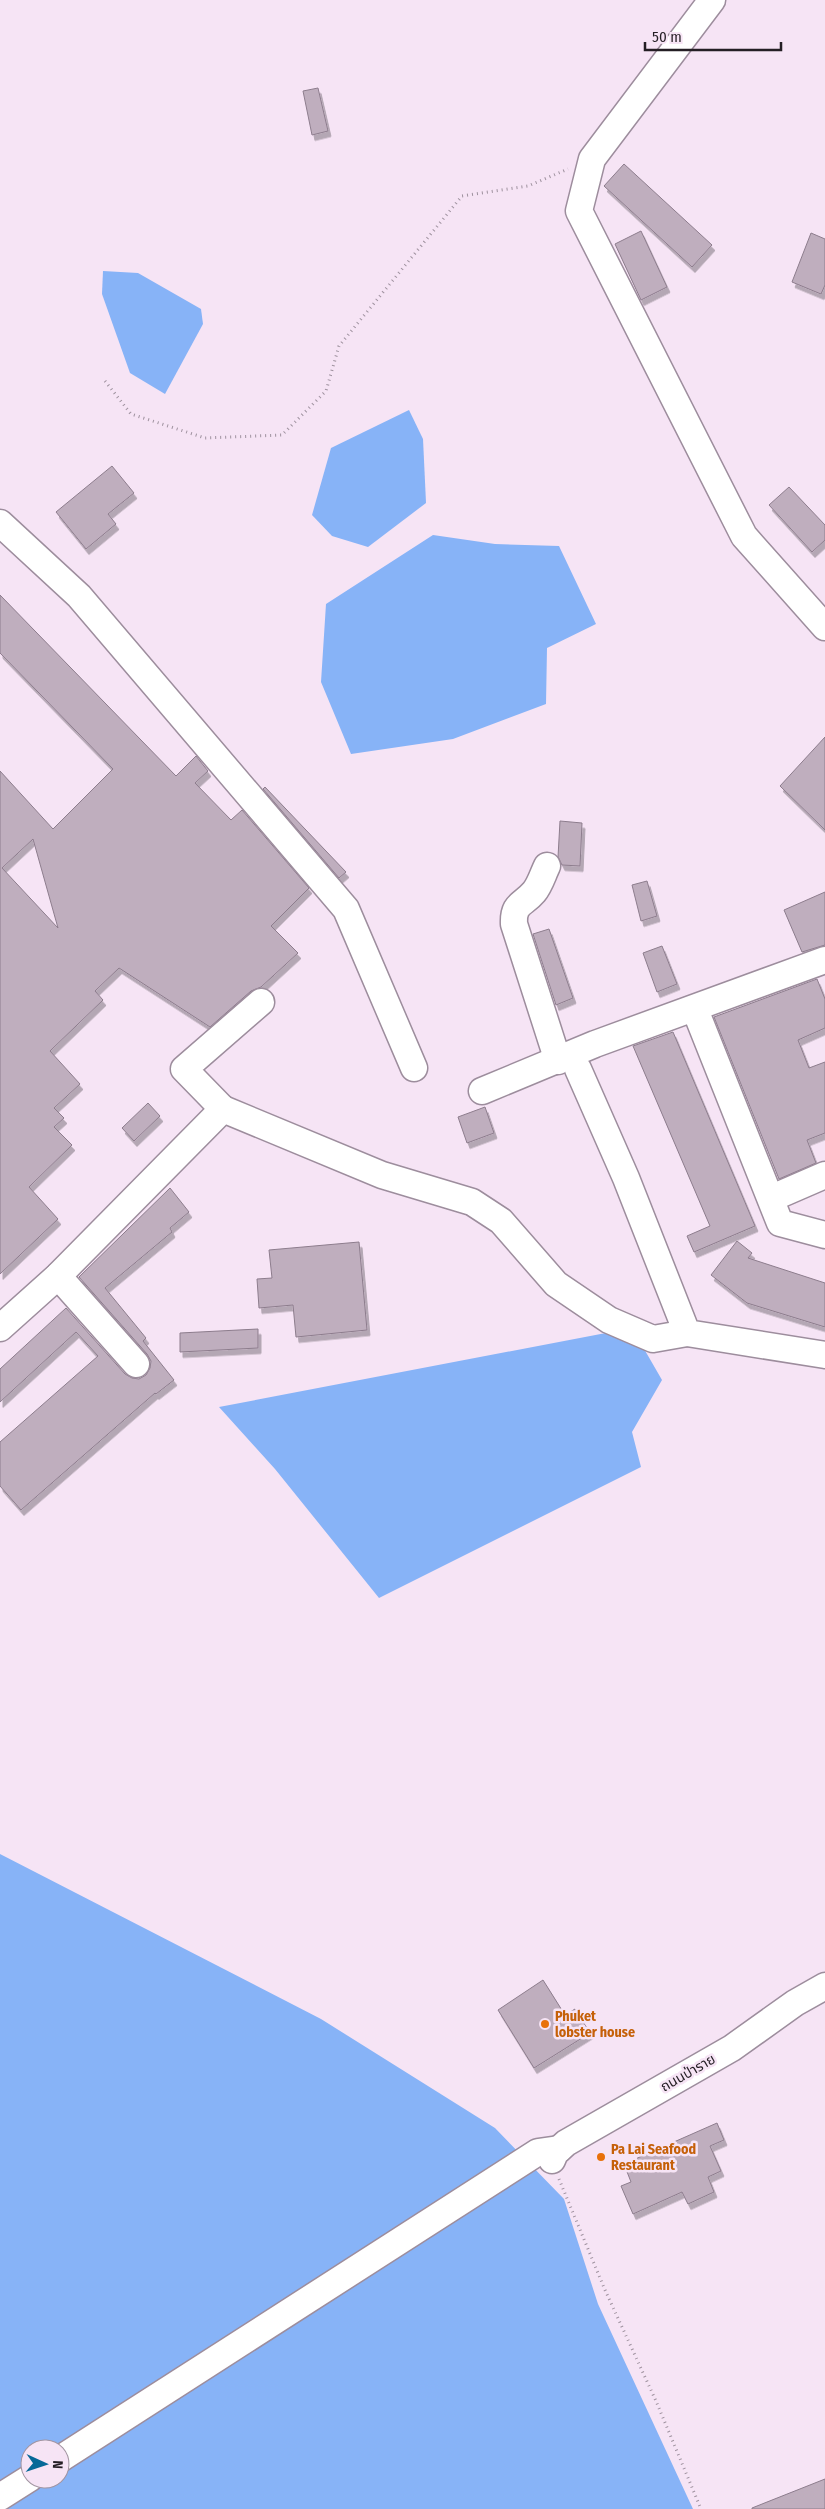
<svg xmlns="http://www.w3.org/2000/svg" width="825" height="2509" font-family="'Fira Sans Condensed','Noto Sans Thai',sans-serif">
<defs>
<filter id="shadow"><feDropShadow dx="3" dy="5.5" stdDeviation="0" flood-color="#0004"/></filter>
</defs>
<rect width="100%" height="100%" fill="#f6e4f5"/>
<!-- water -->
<g fill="#87b3f7" fill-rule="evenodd">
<path d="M103,271L138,273L201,309L203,324L165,394L130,373L102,294Z"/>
<path d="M409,410L423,439L426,503L368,547L332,536L312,515L331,448Z"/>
<path d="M433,535L495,544L559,546L596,624L547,648L546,704L453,739L351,754L321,682L326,604Z"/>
<path d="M632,1328L662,1380L632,1432L641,1467L379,1598L275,1469L219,1407Z"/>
<path d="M0,1854L321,2019L495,2128L564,2199L598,2304L693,2509H0ZM30,2449H60V2479H30Z"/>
</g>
<!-- building -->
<g fill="#bfaebe" stroke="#8d7d8d" fill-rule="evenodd" filter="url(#shadow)">
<path d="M318,88L328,131L312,135L303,91Z"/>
<path d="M624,164L712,245L692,267L604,186Z"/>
<path d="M641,231L667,287L641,300L615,244Z"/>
<path d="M811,233L825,239V285L821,294L792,282Z"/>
<path d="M112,466L134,493L108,514L116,524L86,549L56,512Z"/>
<path d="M789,487L825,525V540L812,552L769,505Z"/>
<path d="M0,595L176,776L196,756L208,771L195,783L231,820L242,810L309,888L271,926L298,953L261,987L251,991L210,1027L119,968L95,991L103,1000L50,1051L80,1084L54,1108L64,1118L54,1127L72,1145L29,1187L58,1219L0,1274V771L53,829L113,769L0,653ZM33,839L58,928L2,868Z"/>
<path d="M825,737V830L780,786Z"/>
<path d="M265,787L346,872L339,878L263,789Z"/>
<path d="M560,821L582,823L580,866L562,865L558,857Z"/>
<path d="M647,881L657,916L641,921L632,885Z"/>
<path d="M825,892V945L802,952L784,910Z"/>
<path d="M549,929L573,998L556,1005L533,934Z"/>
<path d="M662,946L677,984L657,992L643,953Z"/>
<path d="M817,979L825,999V1028L798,1040L809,1068L825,1062V1133L807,1140L816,1163L779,1179L714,1017Z"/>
<path d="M673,1032L755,1226L694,1252L687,1236L710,1226L633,1046Z"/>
<path d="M148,1103L160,1116L134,1141L122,1128Z"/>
<path d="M485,1107L494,1133L467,1143L458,1117Z"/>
<path d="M170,1188L189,1212L170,1228L172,1232L105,1288L146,1338L143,1341L174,1380L156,1394L155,1393L21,1510L0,1486V1442L98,1356L76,1332L0,1402V1369L66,1308L125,1374L132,1378L139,1379L146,1375L150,1368L151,1361L147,1354L79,1277Z"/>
<path d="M737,1241L752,1253L748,1258L825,1283V1327L747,1303L711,1275Z"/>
<path d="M359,1242L367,1330L296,1337L293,1305L259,1308L257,1279L272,1278L269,1250Z"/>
<path d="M258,1329V1348L180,1352V1333Z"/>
<path d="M543,1980L565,2015L575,2009L590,2033L534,2068L498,2010Z"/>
<path d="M717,2123L724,2140L710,2146L721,2171L708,2177L714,2192L688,2204L682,2192L633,2214L621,2186L631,2182L624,2164Z"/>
<path d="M825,2479V2509H752V2508Z"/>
</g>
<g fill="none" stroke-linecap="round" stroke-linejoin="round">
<defs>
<g id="minor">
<path d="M712,0L592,159L579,211L744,536L825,627"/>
<path d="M0,523L79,596L346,909L414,1068"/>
<path d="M547,866C543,874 540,885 534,892C523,905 513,903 514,924L558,1061"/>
<path d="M698,1017L780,1223L825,1235"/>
<path d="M578,1069L626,1178L687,1333L825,1355"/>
<path d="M482,1091L595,1044L825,960"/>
<path d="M223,1109L184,1069L261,1002"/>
<path d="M772,1198L825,1175"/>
<path d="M58,1276L136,1364"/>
<path d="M0,1328L58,1276L223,1109L382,1175L472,1202L501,1221L556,1284L609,1320L653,1339L687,1333"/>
<path d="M552,2160L555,2153L566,2143L732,2048L795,2003L825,1986"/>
<path d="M60,2459L538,2152L559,2149"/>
<path d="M0,2497L30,2478"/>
</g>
</defs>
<!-- minor casing -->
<use href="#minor" stroke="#9d8d9d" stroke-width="29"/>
<!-- path -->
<g stroke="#9f929f" stroke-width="3" stroke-dasharray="1 4" stroke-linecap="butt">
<path d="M105,381L131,414L205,438L282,435L326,391L339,346L462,196L528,186L568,169"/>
<path d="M559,2179L605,2290L656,2401L701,2509"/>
</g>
<!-- minor -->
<use href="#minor" stroke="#fff" stroke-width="26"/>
</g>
<!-- markers -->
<g fill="#e8710a" stroke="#f6e4f5" stroke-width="2">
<circle cx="545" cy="2024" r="5"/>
<circle cx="601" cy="2157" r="5"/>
</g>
<g text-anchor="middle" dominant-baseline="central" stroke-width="5" stroke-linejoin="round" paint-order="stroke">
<!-- food labels -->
<g font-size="14" font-weight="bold" fill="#c56008" stroke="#f6e4f5" text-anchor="start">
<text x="555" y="2016">Phuket<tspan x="555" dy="16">lobster house</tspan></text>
<text x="611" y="2149">Pa Lai Seafood<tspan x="611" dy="16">Restaurant</tspan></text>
</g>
<!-- street labels -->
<g font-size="14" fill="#241e24" stroke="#f6e4f5">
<text transform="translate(688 2073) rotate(-30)">ถนนป่าราย</text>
</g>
</g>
<!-- north arrow -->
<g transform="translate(45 2464) rotate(93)"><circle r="24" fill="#f6e4f5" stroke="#a295a1"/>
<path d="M0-4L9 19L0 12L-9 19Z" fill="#066998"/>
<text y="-8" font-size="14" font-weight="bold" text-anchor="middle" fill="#241e24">N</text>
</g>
<!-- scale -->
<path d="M645 42v8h136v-8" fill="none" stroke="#241e24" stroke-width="2.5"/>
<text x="652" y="42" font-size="15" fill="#241e24" stroke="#f6e4f5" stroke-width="4" paint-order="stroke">50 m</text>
</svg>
